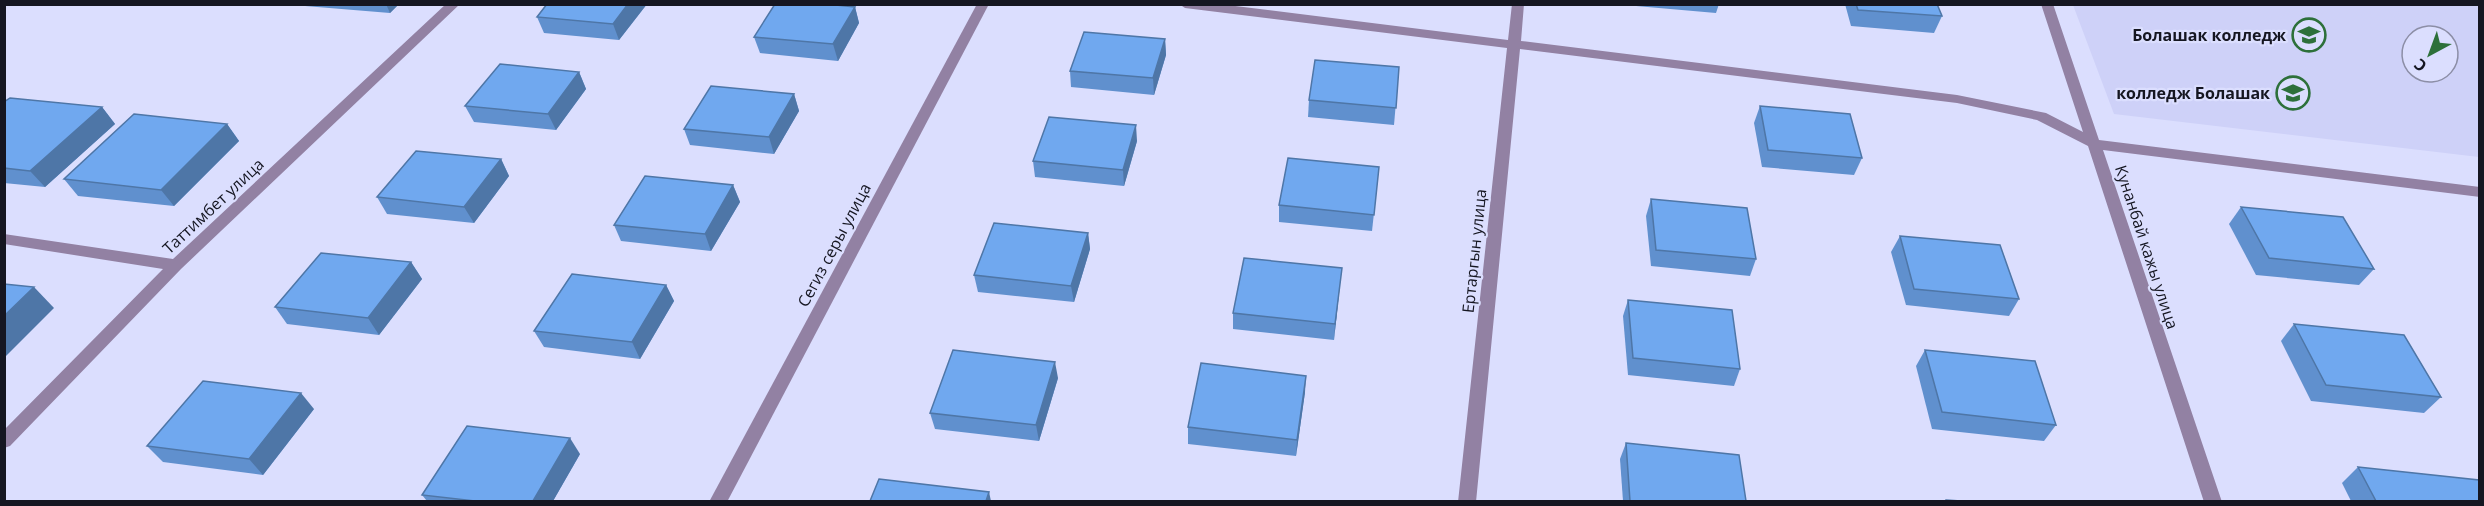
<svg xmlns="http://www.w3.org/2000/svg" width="2484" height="506" font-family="'Open Sans',sans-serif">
<rect width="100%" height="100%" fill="#dbdefe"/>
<!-- built -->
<path fill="#ced1f8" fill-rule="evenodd" d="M2073,5H2479V157L2114,114ZM2412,36H2448V72H2412Z"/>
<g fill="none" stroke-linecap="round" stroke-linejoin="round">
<!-- minor -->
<g fill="#9281a3" fill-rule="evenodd">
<path d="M446,4H460L181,269L10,446L4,448V430L163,269L4,244V234L173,259Z"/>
<path d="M977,4H989L727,502H709Z"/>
<path d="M1179,4H1219L1508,40L1512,4H1524L1521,41L1957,95L2046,113L2083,132L2041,4H2053L2099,140L2480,187V197L2103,150L2222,502H2204L2088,146L2037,120L1957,103L1520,49L1476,502H1458L1507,48L1185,8Z"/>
</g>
</g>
<!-- wall -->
<g fill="#6090ce">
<path d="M305,4H399L390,13L305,6Z"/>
<path d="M547,4H647L619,40L544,33L537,17Z"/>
<path d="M1636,4H1719L1716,13L1636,6Z"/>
<path d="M1845,4H1937L1942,16L1934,33L1851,26Z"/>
<path d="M855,7L859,23L838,61L760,53L754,37Z"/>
<path d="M1165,39L1166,55L1154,95L1071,87L1070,71Z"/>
<path d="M1399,67L1394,125L1308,117L1309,100Z"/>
<path d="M579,72L586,89L556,130L474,122L465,106Z"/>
<path d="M794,94L799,111L774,154L690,145L684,129Z"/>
<path d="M4,102L102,107L115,124L45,187L4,183Z"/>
<path d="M1760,106L1862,158L1854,175L1762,167L1754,123Z"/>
<path d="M227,124L239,141L174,206L78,196L64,179Z"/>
<path d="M1137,141L1124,186L1035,177L1033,161Z"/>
<path d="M501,159L509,176L474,223L387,214L377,197Z"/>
<path d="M1379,167L1372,231L1279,222V205Z"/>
<path d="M733,185L740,202L711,251L621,241L614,225Z"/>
<path d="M1651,199L1756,259L1750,276L1651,266L1646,216Z"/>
<path d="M2241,207L2374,269L2359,285L2256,275L2229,224Z"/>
<path d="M1088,233L1090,249L1074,302L978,292L974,275Z"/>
<path d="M1900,236L2019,299L2009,316L1906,305L1891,252Z"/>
<path d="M411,262L422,279L379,335L287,324L275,307Z"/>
<path d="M1340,284L1334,340L1233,329V313Z"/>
<path d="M666,285L674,301L640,359L544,347L534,331Z"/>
<path d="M1628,300L1740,369L1734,386L1628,375L1623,316Z"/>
<path d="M2294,324L2441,397L2424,413L2311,401L2281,341Z"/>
<path d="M1925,350L2056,425L2044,441L1932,429L1916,366Z"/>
<path d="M1058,378L1039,441L935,429L930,413Z"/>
<path d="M1305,392L1296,456L1188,444V427Z"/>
<path d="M314,409L263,475L163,462L147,446Z"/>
<path d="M1626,443L1746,501H1623L1620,459Z"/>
<path d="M580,454L553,501H427L422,495Z"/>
<path d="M2358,467L2480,501H2351L2342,483Z"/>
</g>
<!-- shaded-wall -->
<g fill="#4e76a7">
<path d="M386,4H399L390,13Z"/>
<path d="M628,4H647L619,40L613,24Z"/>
<path d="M855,7L859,23L838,61L833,44Z"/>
<path d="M1165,39L1166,55L1154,95L1153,78Z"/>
<path d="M579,72L586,89L556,130L548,114Z"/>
<path d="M794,94L799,111L774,154L769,137Z"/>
<path d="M102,107L115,124L45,187L30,171Z"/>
<path d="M227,124L239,141L174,206L161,190Z"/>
<path d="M1136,125L1137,141L1124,186L1123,170Z"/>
<path d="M501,159L509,176L474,223L464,207Z"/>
<path d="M733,185L740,202L711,251L705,234Z"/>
<path d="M1088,233L1090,249L1074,302L1071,286Z"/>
<path d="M411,262L422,279L379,335L368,318Z"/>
<path d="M1342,268L1340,284L1334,340L1335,324Z"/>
<path d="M666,285L674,301L640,359L632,342Z"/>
<path d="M34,287L54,308L4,358V316Z"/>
<path d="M1055,362L1058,378L1039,441L1036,425Z"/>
<path d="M1306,376L1305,392L1296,456L1297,440Z"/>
<path d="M301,393L314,409L263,475L249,459Z"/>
<path d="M570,438L580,454L553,501H533Z"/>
<path d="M989,492L991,501H986Z"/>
</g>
<!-- building -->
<g fill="#70a8ef" stroke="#4e76a7" stroke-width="1.5">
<path d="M547,4H628L613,24L537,17Z"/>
<path d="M775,4H826L855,7L833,44L754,37Z"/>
<path d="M1856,4H1937L1942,16L1858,10Z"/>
<path d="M1084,32L1165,39L1153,78L1070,71Z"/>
<path d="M1315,60L1399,67L1396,108L1309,100Z"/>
<path d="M500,64L579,72L548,114L465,106Z"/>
<path d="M711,86L794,94L769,137L684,129Z"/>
<path d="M10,98L102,107L30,171L4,168V102Z"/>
<path d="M1760,106L1850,114L1862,158L1768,150Z"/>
<path d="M134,114L227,124L161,190L64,179Z"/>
<path d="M1049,117L1136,125L1123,170L1033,161Z"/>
<path d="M416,151L501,159L464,207L377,197Z"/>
<path d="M1288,158L1379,167L1374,215L1279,205Z"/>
<path d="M645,176L733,185L705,234L614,225Z"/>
<path d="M1651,199L1747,208L1756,259L1656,250Z"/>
<path d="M2241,207L2343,217L2374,269L2269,258Z"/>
<path d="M994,223L1088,233L1071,286L974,275Z"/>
<path d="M1900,236L2000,245L2019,299L1914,289Z"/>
<path d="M321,253L411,262L368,318L275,307Z"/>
<path d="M1244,258L1342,268L1335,324L1233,313Z"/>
<path d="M572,274L666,285L632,342L534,331Z"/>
<path d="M4,284L34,287L4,316Z"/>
<path d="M1628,300L1732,310L1740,369L1633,358Z"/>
<path d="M2294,324L2404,335L2441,397L2326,385Z"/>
<path d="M953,350L1055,362L1036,425L930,413Z"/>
<path d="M1925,350L2035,361L2056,425L1942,412Z"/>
<path d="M1201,363L1306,376L1297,440L1188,427Z"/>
<path d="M203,381L301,393L249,459L147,446Z"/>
<path d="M467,426L570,438L533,501H475L422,495Z"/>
<path d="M1626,443L1739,455L1746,501H1630Z"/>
<path d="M2358,467L2479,480L2480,501H2376Z"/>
<path d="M879,479L989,492L986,501H870Z"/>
<path d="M1946,500L1961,501H1946Z"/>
</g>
<!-- icons -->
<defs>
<symbol id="university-ring" viewBox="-11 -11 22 22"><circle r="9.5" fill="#dbdefe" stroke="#2d703a" stroke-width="1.5"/><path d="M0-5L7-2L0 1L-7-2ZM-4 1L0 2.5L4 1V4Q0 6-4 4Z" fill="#2d703a"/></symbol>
</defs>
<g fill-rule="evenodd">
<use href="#university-ring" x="2290" y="16" width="38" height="38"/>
<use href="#university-ring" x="2274" y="74" width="38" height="38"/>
</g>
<g text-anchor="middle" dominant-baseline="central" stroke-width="4.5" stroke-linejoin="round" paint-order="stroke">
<!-- poi labels -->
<g font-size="16" font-weight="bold" fill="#151621" stroke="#dbdefe" text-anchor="end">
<text x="2286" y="35">Болашак колледж</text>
<text x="2270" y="93">колледж Болашак</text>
</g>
<!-- street labels -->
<g font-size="16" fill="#151621" stroke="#dbdefe">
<text transform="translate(213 206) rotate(-43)">Таттимбет улица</text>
<text transform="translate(834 245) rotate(-62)">Сегиз серы улица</text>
<text transform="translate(2147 247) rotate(72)">Кунанбай кажы улица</text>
<text transform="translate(1474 251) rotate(-84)">Ертаргын улица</text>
</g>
</g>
<!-- border -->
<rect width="2484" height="506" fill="none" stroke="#151621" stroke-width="12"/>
<!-- north arrow -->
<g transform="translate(2430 54) rotate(221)"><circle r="28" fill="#dbdefe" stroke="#8c8ea6" stroke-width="1.5"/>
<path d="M0-4.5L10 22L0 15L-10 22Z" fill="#2d703a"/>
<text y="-9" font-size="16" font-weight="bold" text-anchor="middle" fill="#151621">С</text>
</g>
</svg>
